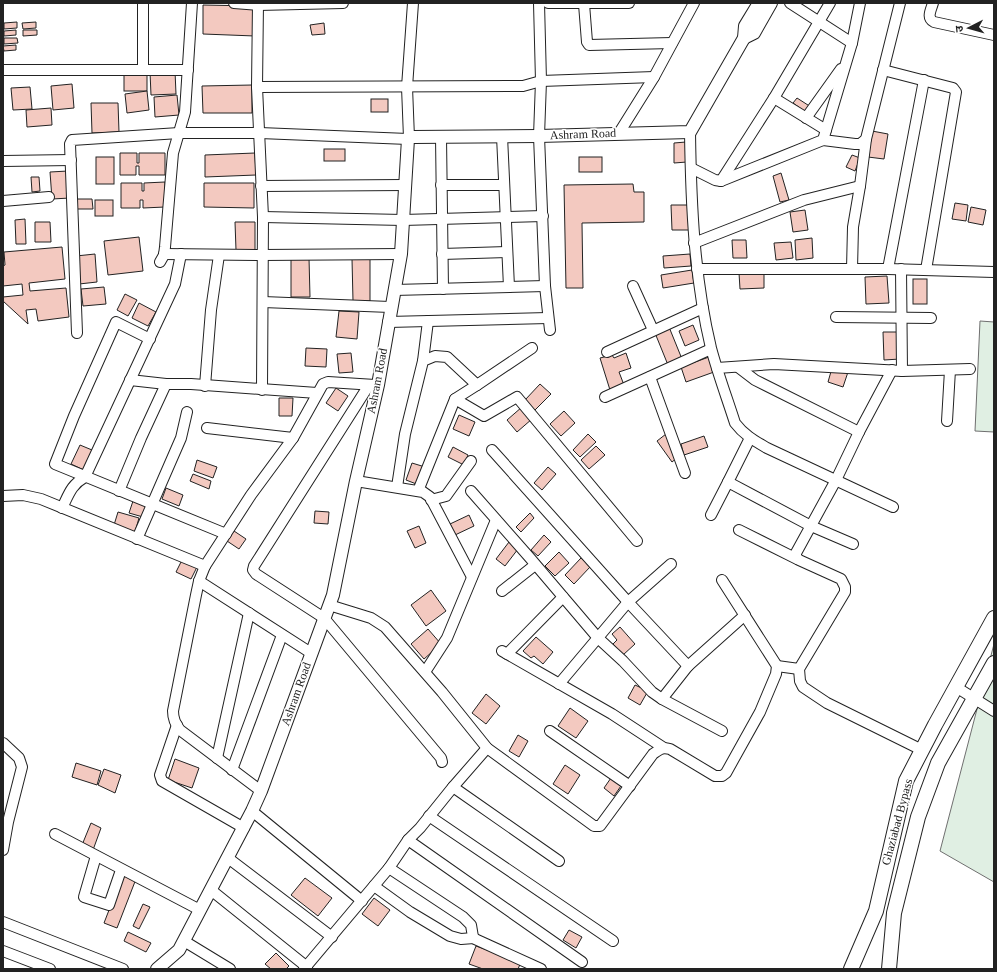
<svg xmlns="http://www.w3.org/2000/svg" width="997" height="972" font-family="'Times New Roman','Noto Sans Devanagari',serif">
<rect width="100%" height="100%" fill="#fff"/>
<!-- green -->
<g fill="#e0efe3" stroke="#6f6f6f">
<path d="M980,321L994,322V432L975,431Z"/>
<path d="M994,644V882L940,851Z"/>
</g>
<!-- building -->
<g fill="#f3c9c0" stroke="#222">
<path d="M203,5L255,6V36L203,34Z"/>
<path d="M17,22V28L4,29V23Z"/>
<path d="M36,22V28L23,29L22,23Z"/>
<path d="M324,23L325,34L312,35L310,25Z"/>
<path d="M16,30V35L4,36V31Z"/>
<path d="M23,30H37V35L23,36Z"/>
<path d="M4,38H17L18,43L4,44Z"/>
<path d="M16,45V50L4,51L3,46Z"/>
<rect x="124" y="70" width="23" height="21"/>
<path d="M175,71L176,94L151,95L150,72Z"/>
<path d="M72,84L74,108L53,110L51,86Z"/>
<path d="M252,85V113H203L202,86Z"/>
<path d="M30,87L32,109L13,110L11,88Z"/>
<path d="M147,91L149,110L127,113L125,94Z"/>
<path d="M177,95L179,115L155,117L154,97Z"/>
<path d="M797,98L811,107L807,113L793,103Z"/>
<rect x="371" y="99" width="17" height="13"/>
<path d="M91,103H118L119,132L92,133Z"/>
<path d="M51,108L52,125L27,127L26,110Z"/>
<path d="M872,131L888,134L884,159L868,157Z"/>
<path d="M686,142L687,162L674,163V143Z"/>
<rect x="324" y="149" width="21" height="12"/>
<path d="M120,153H137V163H139V153H165V175H139V166H136V175H120Z"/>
<path d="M255,153L256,175L205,177V155Z"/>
<path d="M852,155L860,158L855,171L846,167Z"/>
<rect x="96" y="157" width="18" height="27"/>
<rect x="579" y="157" width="23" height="15"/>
<path d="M68,171L70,198L52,199L50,172Z"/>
<path d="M781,173L789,200L780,202L773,176Z"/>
<path d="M31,177H39L40,191L32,192Z"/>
<path d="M165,182V207L143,208V200H140V208H121V183H142V191H144V183Z"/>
<path d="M204,183H254V208L204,207Z"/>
<path d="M633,184L634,192H644V222L582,223L583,288H566L564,185Z"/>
<path d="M75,199H92L93,209H75Z"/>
<rect x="95" y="200" width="18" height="16"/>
<path d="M955,203L968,205L966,221L952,219Z"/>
<path d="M671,205H690V230H672Z"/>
<path d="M971,207L986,210L983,225L968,222Z"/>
<path d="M805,210L808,230L793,232L790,212Z"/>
<path d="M25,219L26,244H16L15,220Z"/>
<path d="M35,222H50L51,242H35Z"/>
<path d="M235,222H255V250H236Z"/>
<path d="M139,237L143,271L108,275L104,241Z"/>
<path d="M812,238L813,258L796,260L795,240Z"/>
<path d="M732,240H746L747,258H733Z"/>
<path d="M791,242L793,258L776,260L774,243Z"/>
<path d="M62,247L65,279L29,283L30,291L66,288L69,317L38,321L36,309L26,310L28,324L3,301V297L23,295L22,284L3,286V266L5,265L4,252Z"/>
<path d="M95,254L97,282L79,284L76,256Z"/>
<path d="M690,254L691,266L664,268L663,256Z"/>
<path d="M291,258H309L310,297H291Z"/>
<path d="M352,259H370V301H353Z"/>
<path d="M692,270L694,283L663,288L661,275Z"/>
<path d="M764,272V288L740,289L739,273Z"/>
<path d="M887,276L889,303L866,304L865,277Z"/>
<rect x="913" y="279" width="14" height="25"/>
<path d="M104,287L106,304L83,306L81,289Z"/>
<path d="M125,294L137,300L128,316L117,310Z"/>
<path d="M139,303L156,312L148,326L132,318Z"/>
<path d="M339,311L359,312L357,339L336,337Z"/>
<path d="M693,325L699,340L685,346L679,331Z"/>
<path d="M669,327L682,359L668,365L655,333Z"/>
<path d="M883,332H898L900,359L884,360Z"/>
<path d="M306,348L327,349L326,367L305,366Z"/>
<path d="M351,353L353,372L339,373L337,354Z"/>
<path d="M626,353L631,368L619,372L624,385L610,390L600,358L612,355L614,358Z"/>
<path d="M709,357L714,372L686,382L681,367Z"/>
<path d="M832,368L848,372L843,387L828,382Z"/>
<path d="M540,384L551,394L535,410L525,400Z"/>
<path d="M336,388L348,396L338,411L326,403Z"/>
<path d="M279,398H293L292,416H279Z"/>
<path d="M522,407L532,419L517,432L507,420Z"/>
<path d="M564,411L575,423L561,436L550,424Z"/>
<path d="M459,415L475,422L469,436L453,429Z"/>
<path d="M588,434L596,442L580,457L573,450Z"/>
<path d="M666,434L678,457L672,462L657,441Z"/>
<path d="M704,436L708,447L684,455L681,444Z"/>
<path d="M80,445L92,450L84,470L71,464Z"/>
<path d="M596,446L605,455L589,469L581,460Z"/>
<path d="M453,447L468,455L464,465L448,457Z"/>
<path d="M197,460L217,467L213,478L194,471Z"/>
<path d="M412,463L425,467L419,485L406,480Z"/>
<path d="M548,467L556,474L542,490L534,483Z"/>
<path d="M193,474L211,481L209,489L190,481Z"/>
<path d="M166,488L183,495L179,506L162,499Z"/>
<path d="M134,498L148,503L143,517L129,513Z"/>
<path d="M315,511L329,512L328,524L314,523Z"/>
<path d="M118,512L139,518L135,532L114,525Z"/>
<path d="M530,513L534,518L521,532L516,527Z"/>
<path d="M469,515L474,526L455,535L450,524Z"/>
<path d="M419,526L426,543L415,548L407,531Z"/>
<path d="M234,531L246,539L239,549L227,541Z"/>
<path d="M544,535L551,542L538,556L531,550Z"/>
<path d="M509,542L518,549L505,566L496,559Z"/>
<path d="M559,552L569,563L555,576L545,566Z"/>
<path d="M581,558L590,567L574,584L565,575Z"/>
<path d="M182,560L197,567L191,579L176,572Z"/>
<path d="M431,590L446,611L426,626L411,605Z"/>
<path d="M620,627L635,644L623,655L613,644L617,640L612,634Z"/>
<path d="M428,629L441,644L424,659L411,644Z"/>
<path d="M536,637L553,652L543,664L534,656L531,658L523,651Z"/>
<path d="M635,685L648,691L640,705L628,698Z"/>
<path d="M486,694L500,706L486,724L472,713Z"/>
<path d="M570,708L588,721L576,738L558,726Z"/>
<path d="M518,735L528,741L519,757L509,751Z"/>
<path d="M175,759L199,768L192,788L168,780Z"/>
<path d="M76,763L101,771L97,785L72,777Z"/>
<path d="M565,765L580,775L568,794L553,784Z"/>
<path d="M104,769L121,775L115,793L98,785Z"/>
<path d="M613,775L623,783L614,796L604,788Z"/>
<path d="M91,823L101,828L93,850L82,845Z"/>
<path d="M123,874L136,879L117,928L104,923Z"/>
<path d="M305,878L332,898L318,916L291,895Z"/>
<path d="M374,898L390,910L378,926L362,914Z"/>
<path d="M143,904L150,907L139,929L133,926Z"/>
<path d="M569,930L582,937L576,948L563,940Z"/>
<path d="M128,932L151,943L146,952L124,941Z"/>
<path d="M476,946L521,962L518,969H483L469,964Z"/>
<path d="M276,953L289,966L286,969H271L265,964Z"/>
</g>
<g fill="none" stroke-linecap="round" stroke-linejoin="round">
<defs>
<g id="minor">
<path d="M143,3V69"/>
<path d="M234,3L258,5L343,3"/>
<path d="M258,3L257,87L263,217L262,390"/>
<path d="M539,3L541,81L539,136L545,286L550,330"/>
<path d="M548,3H629"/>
<path d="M790,3L852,43"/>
<path d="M933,3C931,10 926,18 934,22L994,35"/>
<path d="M584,4L587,42L589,45L672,43"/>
<path d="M3,70H188"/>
<path d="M883,70L953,88L956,92L926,270"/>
<path d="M257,87L523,86L541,81L654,77"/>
<path d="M774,98L826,130"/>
<path d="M806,118L841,69"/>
<path d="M690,132C691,204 694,277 711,348C718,374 727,398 735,423C744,435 755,441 767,448L893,507"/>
<path d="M619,133L654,77L694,3"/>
<path d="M502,136L509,287"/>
<path d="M441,137L443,289"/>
<path d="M409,138L407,87L413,3"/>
<path d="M823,140L855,144H860L866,139L900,3"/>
<path d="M3,161L71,160"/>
<path d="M691,168L715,180L721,181L823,140L852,43L860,3"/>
<path d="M721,181L774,98L830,3"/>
<path d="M441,185H504"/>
<path d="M261,186L404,185"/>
<path d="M3,201L49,197"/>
<path d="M263,217L403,220L543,216"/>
<path d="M694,243L804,200L860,186"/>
<path d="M164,254L262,255L401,254"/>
<path d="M442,254L507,252"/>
<path d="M160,262L164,255L165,247L173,153L185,112L192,3"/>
<path d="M697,269H888L994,272"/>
<path d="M852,269L853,227L860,186L866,139"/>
<path d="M888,269L924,80"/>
<path d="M901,269L902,371"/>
<path d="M633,286L653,330"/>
<path d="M394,290L545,286"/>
<path d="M263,302L390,307"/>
<path d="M836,317L931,318"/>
<path d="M388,322L548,318"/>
<path d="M77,333L70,144L72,140L179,133H260L408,139"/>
<path d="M150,339L116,322L74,416L55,464L226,534"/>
<path d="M607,352L703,308"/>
<path d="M423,361L428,321"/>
<path d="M738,367L755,380L859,432"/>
<path d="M717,368L774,364L902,371L970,369"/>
<path d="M892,370L859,432L836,480L796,553V557L799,560L841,579L845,587V592L799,669L800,681L803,687L827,703L922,750"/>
<path d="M650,377L685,473"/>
<path d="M130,380L166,384H191L317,393"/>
<path d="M369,385L254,566L253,570L256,574L324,618L441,758L442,762"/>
<path d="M205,386L211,310L219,255"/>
<path d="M605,397L711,349"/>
<path d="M455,399L484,416L517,397L637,541"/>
<path d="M947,421L950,370"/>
<path d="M207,428L293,438"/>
<path d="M750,438L728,482L811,526L853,544"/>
<path d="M492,450L628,602L688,666"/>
<path d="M356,481L423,492L430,497L472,577"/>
<path d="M397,487L405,434L423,361L435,356L447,357L477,385L532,348"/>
<path d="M119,491L141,438L166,384"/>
<path d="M418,491L455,399L477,385"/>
<path d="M471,491L530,558L598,638L623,661L652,692L662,699L722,731"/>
<path d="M3,496L23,495L41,499L205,566L251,495L293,438L323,384L328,382L375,385"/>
<path d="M431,500L446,496L471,461"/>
<path d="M62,508C69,494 71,485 85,477L175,284L181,254"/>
<path d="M711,515L728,482"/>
<path d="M739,530L797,559"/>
<path d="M137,539L181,438L187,412"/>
<path d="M205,566L199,581L196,595L173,711C173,719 175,724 180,730L261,791"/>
<path d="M199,581L311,653"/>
<path d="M502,591L535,565"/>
<path d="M329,605L371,618L385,627L442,692L487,748L594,826H600L653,754C660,749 662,747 670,749L715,776H722L726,773L760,712L776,674L777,666L722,580"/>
<path d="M502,651L612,714L664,748"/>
<path d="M507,654L563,597"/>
<path d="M777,666L799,669"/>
<path d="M425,672L447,638L496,520"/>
<path d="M559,684L628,602L671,564"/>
<path d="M956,687L994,711"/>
<path d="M662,699L688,666L745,615"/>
<path d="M177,725L160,775L162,781L244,828"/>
<path d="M550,731L630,786"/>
<path d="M3,743L19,758L22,767L8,822L3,850"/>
<path d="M217,758L249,613"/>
<path d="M232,770L282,635"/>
<path d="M453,787L559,861"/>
<path d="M252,811L362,901"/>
<path d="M429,816L613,941"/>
<path d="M55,834L200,910"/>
<path d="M408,840L582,962"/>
<path d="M96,856L84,897L109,905L121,870"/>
<path d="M228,858L332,937"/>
<path d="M389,868L463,917L471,925L473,937L475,939L541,969"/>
<path d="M374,886L410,912L450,936L461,939L474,938"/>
<path d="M211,890L307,967"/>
<path d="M3,922L123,969"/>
<path d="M184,941L230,969"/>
<path d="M3,951L50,969"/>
<path d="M304,969L389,868L408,840L420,828L453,787L487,748"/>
</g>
<g id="tertiary">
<path d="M744,38L754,33L771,3"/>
<path d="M157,969L179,950L252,811L261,791L333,595L356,481L378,385L401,254L408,139L413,137L539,136L690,132L744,38L745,26L759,3"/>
</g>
<g id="secondary">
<path d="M851,969L876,911L906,781L935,725L994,618"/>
<path d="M889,969L894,913L918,817L938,763L994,663"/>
</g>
</defs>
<!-- minor casing -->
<use href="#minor" stroke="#222" stroke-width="12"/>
<!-- tertiary casing -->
<use href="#tertiary" stroke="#222" stroke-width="14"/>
<!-- secondary casing -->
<use href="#secondary" stroke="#222" stroke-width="16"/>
<!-- minor -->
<use href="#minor" stroke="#fff" stroke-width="10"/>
<!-- tertiary -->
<use href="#tertiary" stroke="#fff" stroke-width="12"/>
<!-- secondary -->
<use href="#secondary" stroke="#fff" stroke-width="14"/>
</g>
<g text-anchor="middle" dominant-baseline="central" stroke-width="3" stroke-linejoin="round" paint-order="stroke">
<!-- street labels -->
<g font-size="12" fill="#222" stroke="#fff">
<text transform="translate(583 134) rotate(-2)">Ashram Road</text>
<text transform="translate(377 381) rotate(-79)">Ashram Road</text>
<text transform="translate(296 694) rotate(-70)">Ashram Road</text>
<text transform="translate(897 822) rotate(-75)">Ghaziabad Bypass</text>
</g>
</g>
<!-- border -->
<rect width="997" height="972" fill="none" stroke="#222222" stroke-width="8"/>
<!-- north arrow -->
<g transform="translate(969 28) rotate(264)" stroke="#ffffff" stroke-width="3" paint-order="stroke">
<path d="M0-3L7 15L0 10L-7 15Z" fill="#222222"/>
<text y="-6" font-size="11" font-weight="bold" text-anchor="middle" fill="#222222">उ</text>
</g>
</svg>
